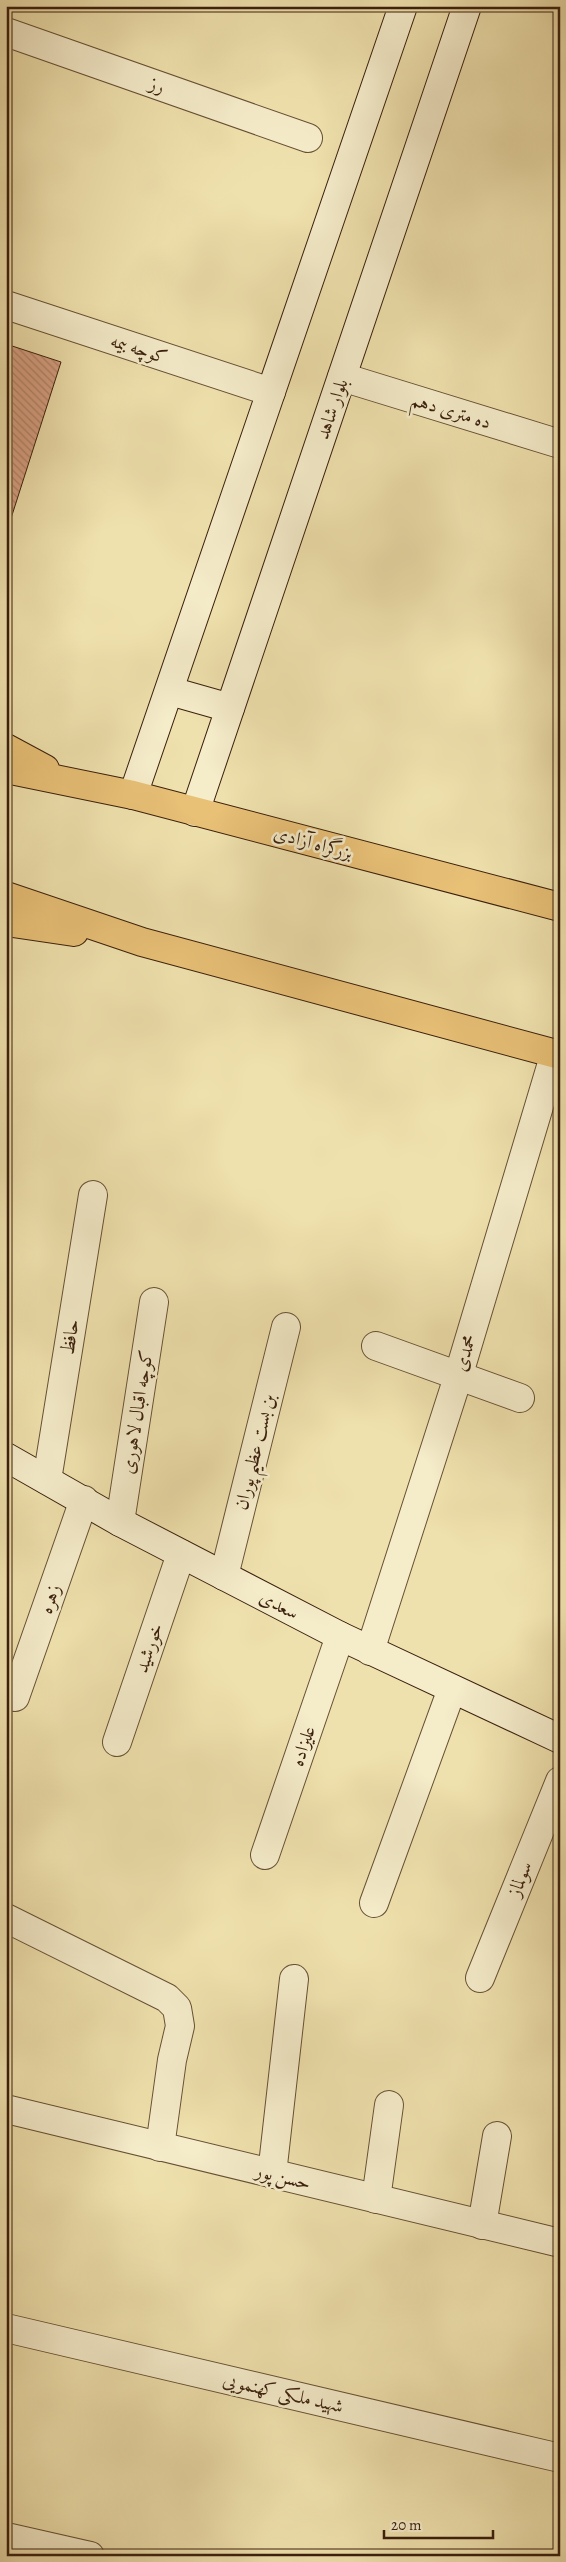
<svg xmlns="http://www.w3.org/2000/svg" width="566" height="2562" font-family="Alegreya,Amiri,serif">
<defs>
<pattern id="building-back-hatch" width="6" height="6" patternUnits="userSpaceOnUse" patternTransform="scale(1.25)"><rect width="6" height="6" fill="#d8a183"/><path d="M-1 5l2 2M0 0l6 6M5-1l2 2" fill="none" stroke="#b0836a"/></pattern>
</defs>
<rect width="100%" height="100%" fill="#efe1ad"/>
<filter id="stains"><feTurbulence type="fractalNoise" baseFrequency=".004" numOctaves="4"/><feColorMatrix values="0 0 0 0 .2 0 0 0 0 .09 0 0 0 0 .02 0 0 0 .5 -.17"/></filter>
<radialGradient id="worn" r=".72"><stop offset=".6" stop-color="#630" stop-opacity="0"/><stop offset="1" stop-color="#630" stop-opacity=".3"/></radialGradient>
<!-- building -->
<path fill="url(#building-back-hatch)" stroke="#3a1f0d" d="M6,344L61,362L6,534Z"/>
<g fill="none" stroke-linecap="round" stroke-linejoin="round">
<defs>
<g id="minor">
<path d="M6,32L308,138"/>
<path d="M6,305L271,392"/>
<path d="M342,377L560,444"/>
<path d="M376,1346L520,1398"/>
<path d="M47,1480L93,1195"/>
<path d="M120,1522L154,1302"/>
<path d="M224,1576L286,1327"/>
<path d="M370,1651L458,1377L555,1053"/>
<path d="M15,1697L84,1500"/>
<path d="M117,1742L181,1554"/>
<path d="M265,1855L340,1636"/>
<path d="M374,1903L452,1689"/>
<path d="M6,1918L167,1998L177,2008L180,2026L172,2060L160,2147"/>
<path d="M480,1978L560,1781"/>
<path d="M6,2109L560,2243"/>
<path d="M272,2174L294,1979"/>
<path d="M376,2199L389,2105"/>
<path d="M482,2225L497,2136"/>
<path d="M6,2328L560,2458"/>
<path d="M6,2537L90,2556"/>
</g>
<g id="secondary">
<path d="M170,691L230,708"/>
<path d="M133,795L403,6"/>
<path d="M195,812L467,6"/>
<path d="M6,1457L120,1522L340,1636L560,1739"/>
</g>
<g id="trunk">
<path d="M6,748L45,769"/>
<path d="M6,769L133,795L560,907"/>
<path d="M6,896L142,942L560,1055"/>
<path d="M6,922L74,932"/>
</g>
</defs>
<!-- minor casing -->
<use href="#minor" stroke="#675035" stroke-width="30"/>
<!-- secondary casing -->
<use href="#secondary" stroke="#3a1f0d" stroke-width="30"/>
<!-- trunk casing -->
<use href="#trunk" stroke="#3a1f0d" stroke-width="30"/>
<!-- minor -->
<use href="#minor" stroke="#f5ecca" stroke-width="28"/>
<!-- secondary -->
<use href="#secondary" stroke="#f5ecca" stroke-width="28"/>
<!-- trunk -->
<use href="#trunk" stroke="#e8c076" stroke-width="28"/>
</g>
<g text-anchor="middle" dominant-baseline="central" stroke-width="5" stroke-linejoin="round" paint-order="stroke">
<!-- street labels -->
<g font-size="19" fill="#3a1f0d" stroke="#f5ecca">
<text transform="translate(157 85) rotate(19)">رز</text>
<text transform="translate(139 349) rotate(18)">کوچه بیمه</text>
<text transform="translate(332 409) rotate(-71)">بلوار شاهد</text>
<text transform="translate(451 411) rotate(17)">ده متری دهم</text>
<text transform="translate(313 843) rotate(15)">بزرگراه آزادی</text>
<text transform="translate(70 1337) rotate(-81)">حافظ</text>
<text transform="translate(465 1353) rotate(-73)">محمدی</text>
<text transform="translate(137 1412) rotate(-81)">کوچه اقبال لاهوری</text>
<text transform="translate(255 1452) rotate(-76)">بن بست عظیم پوران</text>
<text transform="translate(50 1599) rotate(-71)">زهره</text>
<text transform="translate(279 1605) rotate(27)">سعدی</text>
<text transform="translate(149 1648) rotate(-71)">خورشید</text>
<text transform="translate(303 1746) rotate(-71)">علیزاده</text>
<text transform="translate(520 1879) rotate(-68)">سولماز</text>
<text transform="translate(283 2177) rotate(14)">حسن پور</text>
<text transform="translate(283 2393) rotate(13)">شهید ملکی کهنمویی</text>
</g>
</g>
<!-- margin -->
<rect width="566" height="2562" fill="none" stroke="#efe1ad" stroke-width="25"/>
<rect x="8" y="8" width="551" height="2547" fill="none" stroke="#3a1f0d" stroke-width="2.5"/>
<rect x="12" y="12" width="541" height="2537" fill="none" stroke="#3a1f0d"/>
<!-- scale -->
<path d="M384 2530v8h109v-8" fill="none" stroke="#3a1f0d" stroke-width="2.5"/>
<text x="391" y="2530" font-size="15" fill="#3a1f0d" stroke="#f5ecca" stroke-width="4" paint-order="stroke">20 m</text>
<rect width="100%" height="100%" filter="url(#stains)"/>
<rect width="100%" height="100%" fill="url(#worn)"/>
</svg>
